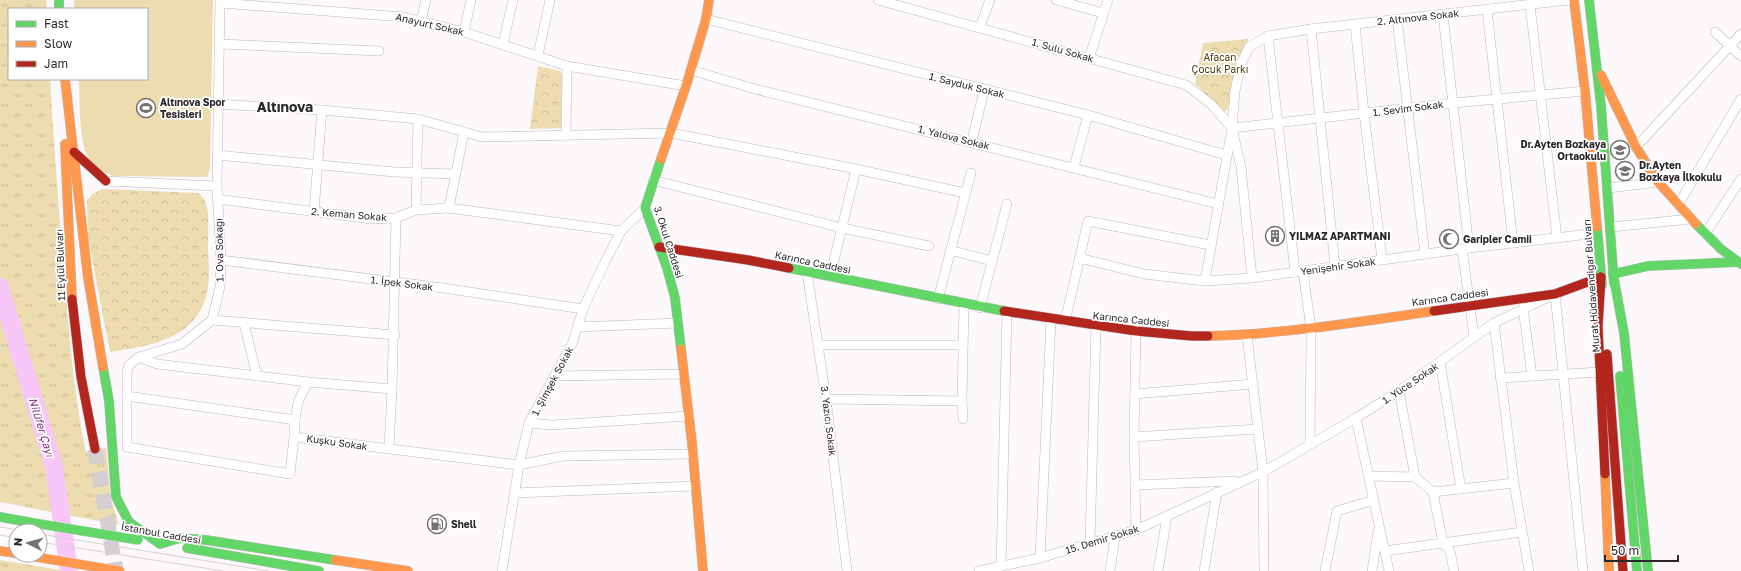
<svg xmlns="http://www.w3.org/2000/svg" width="1741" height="571" font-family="'Golos Text',sans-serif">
<defs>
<pattern id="grass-tufts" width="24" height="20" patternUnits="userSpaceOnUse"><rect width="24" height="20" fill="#eddcaf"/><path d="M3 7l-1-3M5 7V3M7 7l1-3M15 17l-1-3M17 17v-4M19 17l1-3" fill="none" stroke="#cbbd97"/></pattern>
<pattern id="forest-crowns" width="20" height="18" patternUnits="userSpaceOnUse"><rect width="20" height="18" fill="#eddcaf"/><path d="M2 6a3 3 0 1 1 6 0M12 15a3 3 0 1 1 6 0" fill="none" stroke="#cbbd97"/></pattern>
</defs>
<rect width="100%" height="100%" fill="#fcf8fc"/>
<!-- grass -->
<g fill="url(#grass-tufts)">
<path d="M0,0H46L47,9H9V79H50C54,147 59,214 65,281C69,339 74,396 86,452L106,448L111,500L119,525L0,502Z"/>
<path d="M0,560L67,571H0Z"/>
</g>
<!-- forest -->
<g fill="url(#forest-crowns)">
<path d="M1248,39L1227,110L1223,112L1195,83L1203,43Z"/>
<path d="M538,66L560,71L562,75L561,128L530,129Z"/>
<path d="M102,189L198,193C200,195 203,197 204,199C210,208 208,234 208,245C208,258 210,274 208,287C201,338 151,346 110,352L88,238L87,200L93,194Z"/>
</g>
<!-- garden -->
<path fill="#eddcaf" d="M74,0H213L210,169L207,177L114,176C105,173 95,168 89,159C78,142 80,100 79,79H147V9H74Z"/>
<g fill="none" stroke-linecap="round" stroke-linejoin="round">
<!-- river -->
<path stroke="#f8c6f8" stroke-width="18" d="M0,287L54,467L69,571"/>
<!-- primary-tunnel -->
<path stroke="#d2ced2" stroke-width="15" stroke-dasharray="15 8" stroke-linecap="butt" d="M95,449L116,571"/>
<defs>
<g id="street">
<path d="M220,0L217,186L221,260L220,287L212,320L182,344L139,357L129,365L127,373V447L290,474L294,437"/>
<path d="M878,0L1186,85L1211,104L1232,128L1241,167L1252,278"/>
<path d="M1056,0L1103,13"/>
<path d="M220,3L404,17L464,32L567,66L566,135"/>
<path d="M1530,5L1557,238"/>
<path d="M1487,10L1513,243"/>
<path d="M1443,15L1469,248"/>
<path d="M706,19L1088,115L1226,155"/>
<path d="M1397,19L1425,254"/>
<path d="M421,21L426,0"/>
<path d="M1355,24L1364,113L1382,259"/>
<path d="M980,27L990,0"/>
<path d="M1311,29L1335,266"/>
<path d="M464,32L471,0"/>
<path d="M1715,32L1741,56"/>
<path d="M1268,36L1295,272"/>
<path d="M220,44L379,51"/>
<path d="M503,44L513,0"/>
<path d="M538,55L550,0"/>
<path d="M1089,58L1108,0"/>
<path d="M567,66L686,86"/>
<path d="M691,70L755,89L1218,204"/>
<path d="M218,104L322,110L418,119L416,210"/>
<path d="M418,119L482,137L671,133L856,169L965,193"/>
<path d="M1232,128L1453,103L1585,91"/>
<path d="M972,141L984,90"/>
<path d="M1636,147L1741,34"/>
<path d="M217,155L394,172L455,174"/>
<path d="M1074,167L1088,115"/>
<path d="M653,180L842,228L929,246"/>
<path d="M106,181L217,186"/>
<path d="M1608,188L1658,182"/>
<path d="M217,199L371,219L396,218L416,210L449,208L621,231"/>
<path d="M1678,205L1741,99"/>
<path d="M449,208L464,132"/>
<path d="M314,211L322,110"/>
<path d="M1611,227L1690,219"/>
<path d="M1705,234L1741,179"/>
<path d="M1462,249L1474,336"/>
<path d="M950,250L992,261"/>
<path d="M1079,258L1144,274L1205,281L1252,278L1469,248L1598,233"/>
<path d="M221,260L443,288L583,309"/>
<path d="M1303,271L1311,329L1310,445"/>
<path d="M807,272L826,399L847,571"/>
<path d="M830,277L856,169"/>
<path d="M1205,281L1232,128L1235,91L1241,64L1249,47L1268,36L1311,29L1569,0"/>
<path d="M938,299L971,173"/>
<path d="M980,308L1007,204"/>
<path d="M1523,308L1532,376"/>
<path d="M212,320L395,335"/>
<path d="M1065,322L1088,221L1210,245"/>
<path d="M244,323L257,376"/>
<path d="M1494,323L1514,483L1529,571"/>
<path d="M577,327L678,323"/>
<path d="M1247,335L1263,472L1264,571"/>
<path d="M818,345H963"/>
<path d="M139,357L157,364L308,382L392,389L389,449"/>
<path d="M1440,362L1461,489"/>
<path d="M554,376L684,374"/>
<path d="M1500,378L1600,372"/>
<path d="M392,389L396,218"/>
<path d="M1399,391L1415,477L1433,492L1443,543L1450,551L1454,571"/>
<path d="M1135,394L1253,384"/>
<path d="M127,396L295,420L294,437L519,465L563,456L693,454"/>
<path d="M826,399L962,401"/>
<path d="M1356,418L1389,571"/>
<path d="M963,419L962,401L964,305"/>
<path d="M295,420L298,402L308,382"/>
<path d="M529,423L552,425L689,416"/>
<path d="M1134,437L1258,429"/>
<path d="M1368,476L1415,477"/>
<path d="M1135,485L1236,481"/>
<path d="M1433,492L1514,483"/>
<path d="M514,493L696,486"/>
<path d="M1136,530L1134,437L1136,331"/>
<path d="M1090,543L1096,326"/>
<path d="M1385,551L1522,532"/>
<path d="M1040,558L1051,320"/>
<path d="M1001,566L1007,312"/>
<path d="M502,571L519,465L529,423L572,344L583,309L604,264L621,231L645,208"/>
<path d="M979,571L1040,558L1136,530L1263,472L1356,418L1399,391L1494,323L1555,294L1583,571"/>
<path d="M1110,571L1115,537"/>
<path d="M1158,571L1167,516"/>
<path d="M1204,571L1217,492"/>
<path d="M1325,571L1337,511L1374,500"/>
<path d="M1372,571L1378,531"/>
</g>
<g id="fast">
<path d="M59,0V9"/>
<path d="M1589,0L1601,106L1614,283"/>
<path d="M661,159L645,208L667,268L675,298L681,349"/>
<path d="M1696,224L1721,249L1741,264"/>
<path d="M1597,227L1602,285"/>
<path d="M789,268L1004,311"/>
<path d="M1613,274L1648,266L1738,262"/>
<path d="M1613,274L1624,333L1648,571"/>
<path d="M103,367L109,401L116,497L129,522L160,544L180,538L206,540L335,560"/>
<path d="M1620,376L1637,571"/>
<path d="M0,517L28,522"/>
<path d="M187,548L319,571"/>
</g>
<g id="slow">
<path d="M1574,0L1585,91L1597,227"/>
<path d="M1601,75L1636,147L1658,182L1696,224"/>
<path d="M65,79L88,278L103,367"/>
<path d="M65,144L72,299"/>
<path d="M661,159L686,86L706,19L709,0"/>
<path d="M1208,336C1284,334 1359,322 1434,311"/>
<path d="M681,349L692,443L703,571"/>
<path d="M1605,474L1609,571"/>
<path d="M0,551L16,553"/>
<path d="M335,560L408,571"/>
</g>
<g id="jam">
<path d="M74,152L106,181"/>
<path d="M659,247L748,260L789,268"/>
<path d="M1601,277L1598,327L1605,474"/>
<path d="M72,299L81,377L95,449"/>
<path d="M1004,311L1136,331L1192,336H1208"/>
<path d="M1434,311L1555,294L1601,277"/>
<path d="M1607,354L1623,571"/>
</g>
</defs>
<!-- street casing -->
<use href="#street" stroke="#bbb8bb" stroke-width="10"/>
<!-- fast casing -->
<use href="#fast" stroke="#bbb8bb" stroke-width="10"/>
<!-- slow casing -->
<use href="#slow" stroke="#bbb8bb" stroke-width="10"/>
<!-- jam casing -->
<use href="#jam" stroke="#bbb8bb" stroke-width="10"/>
<!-- street -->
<use href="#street" stroke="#fffeff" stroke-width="9"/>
<!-- fast -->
<use href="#fast" stroke="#63d668" stroke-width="9"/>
<!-- slow -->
<use href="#slow" stroke="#ff974d" stroke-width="9"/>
<!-- jam -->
<use href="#jam" stroke="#b3261e" stroke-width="9"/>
<!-- tram -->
<g stroke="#d5d4d5" stroke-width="1">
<path d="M0,527L24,531"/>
<path d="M40,534L269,571"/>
<path d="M0,535L16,538"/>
<path d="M40,542L223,571"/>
</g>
<defs>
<path id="fast-bridge" d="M28,522L138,540"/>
<path id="slow-bridge" d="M30,556L120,571"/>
</defs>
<!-- fast-bridge casing -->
<use href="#fast-bridge" stroke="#d8d6d8" stroke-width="10" stroke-linecap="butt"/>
<!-- slow-bridge casing -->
<use href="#slow-bridge" stroke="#d8d6d8" stroke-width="10" stroke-linecap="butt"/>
<!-- fast-bridge -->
<use href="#fast-bridge" stroke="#63d668" stroke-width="9"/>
<!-- slow-bridge -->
<use href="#slow-bridge" stroke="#ff974d" stroke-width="9"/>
</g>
<!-- icons -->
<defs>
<symbol id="stadium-ring" viewBox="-11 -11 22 22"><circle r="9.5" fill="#fff" stroke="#747074" stroke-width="1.5"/><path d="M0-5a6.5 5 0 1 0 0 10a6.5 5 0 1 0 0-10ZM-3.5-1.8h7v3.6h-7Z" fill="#747074"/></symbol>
<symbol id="school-ring" viewBox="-11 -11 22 22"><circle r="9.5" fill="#fff" stroke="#747074" stroke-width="1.5"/><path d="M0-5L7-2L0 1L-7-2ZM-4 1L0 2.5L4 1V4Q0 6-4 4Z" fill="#747074"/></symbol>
<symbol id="building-ring" viewBox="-11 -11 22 22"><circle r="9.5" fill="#fff" stroke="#747074" stroke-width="1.5"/><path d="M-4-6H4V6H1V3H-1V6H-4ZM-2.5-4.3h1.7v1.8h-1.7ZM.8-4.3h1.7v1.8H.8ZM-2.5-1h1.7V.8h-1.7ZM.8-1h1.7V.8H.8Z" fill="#747074"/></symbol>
<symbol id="mosque-ring" viewBox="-11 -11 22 22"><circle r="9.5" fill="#fff" stroke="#747074" stroke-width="1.5"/><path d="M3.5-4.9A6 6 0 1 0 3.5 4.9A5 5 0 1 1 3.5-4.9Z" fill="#747074"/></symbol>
<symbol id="fuel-ring" viewBox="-11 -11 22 22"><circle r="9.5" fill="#fff" stroke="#747074" stroke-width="1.5"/><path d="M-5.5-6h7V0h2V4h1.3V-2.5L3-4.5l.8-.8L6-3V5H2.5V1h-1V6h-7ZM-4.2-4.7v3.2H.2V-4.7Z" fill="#747074"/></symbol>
</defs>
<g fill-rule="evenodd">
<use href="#stadium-ring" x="135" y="97" width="22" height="22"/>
<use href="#school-ring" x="1609" y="139" width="22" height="22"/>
<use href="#school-ring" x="1614" y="160" width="22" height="22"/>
<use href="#building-ring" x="1264" y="225" width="22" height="22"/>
<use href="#mosque-ring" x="1438" y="228" width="22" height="22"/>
<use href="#fuel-ring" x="426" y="513" width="22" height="22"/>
</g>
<g text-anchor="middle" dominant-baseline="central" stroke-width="3.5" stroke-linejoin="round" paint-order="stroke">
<!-- street labels -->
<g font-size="10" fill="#2b272b" stroke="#fff">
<text transform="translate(1418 17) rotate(-6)">2. Altınova Sokak</text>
<text transform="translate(430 24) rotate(13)">Anayurt Sokak</text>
<text transform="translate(1063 50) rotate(16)">1. Sulu Sokak</text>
<text transform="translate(967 85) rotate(14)">1. Sayduk Sokak</text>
<text transform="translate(1408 108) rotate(-7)">1. Sevim Sokak</text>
<text transform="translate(954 137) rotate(14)">1. Yalova Sokak</text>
<text transform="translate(349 214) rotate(5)">2. Keman Sokak</text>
<text transform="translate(669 242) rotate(72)">3. Okul Caddesi</text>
<text transform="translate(219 250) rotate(-91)">1. Ova Sokağı</text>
<text transform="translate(813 262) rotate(12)">Karınca Caddesi</text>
<text transform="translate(60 265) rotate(-92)">11 Eylül Bulvarı</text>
<text transform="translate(1338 266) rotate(-8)">Yenişehir Sokak</text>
<text transform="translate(402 283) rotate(7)">1. İpek Sokak</text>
<text transform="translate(1591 286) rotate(-94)">Murat Hüdavendigar Bulvarı</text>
<text transform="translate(1450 297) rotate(-8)">Karınca Caddesi</text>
<text transform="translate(1131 319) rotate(6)">Karınca Caddesi</text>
<text transform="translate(552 381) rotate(-62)">1. Şimşek Sokak</text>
<text transform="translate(1410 383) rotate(-34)">1. Yüce Sokak</text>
<text transform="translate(829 421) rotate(83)">3. Yazıcı Sokak</text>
<text transform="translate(337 442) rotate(8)">Kuşku Sokak</text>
<text transform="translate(161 533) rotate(10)">İstanbul Caddesi</text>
<text transform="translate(1102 539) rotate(-17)">15. Demir Sokak</text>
</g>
<!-- park labels -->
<g font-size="10" fill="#483c12" stroke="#fff">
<text x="1220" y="57">Afacan<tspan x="1220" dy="12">Çocuk Parkı</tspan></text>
</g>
<!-- poi labels -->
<g font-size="10" font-weight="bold" fill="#2b272b" stroke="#fff" text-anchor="start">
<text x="160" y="102">Altınova Spor<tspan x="160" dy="12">Tesisleri</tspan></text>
<text x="1606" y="144" text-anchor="end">Dr.Ayten Bozkaya<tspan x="1606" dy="12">Ortaokulu</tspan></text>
<text x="1639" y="165">Dr.Ayten<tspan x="1639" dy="12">Bozkaya İlkokulu</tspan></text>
<text x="1289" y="236">YILMAZ APARTMANI</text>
<text x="1463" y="239">Garipler Camii</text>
<text x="451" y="524">Shell</text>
</g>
<!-- water labels -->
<g font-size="11" font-style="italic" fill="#813083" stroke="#fff">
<text transform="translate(42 427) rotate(73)">Nilüfer Çayı</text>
</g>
<!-- district labels -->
<g font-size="14" font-weight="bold" fill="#2b272b" stroke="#fff">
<text x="285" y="106">Altınova</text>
</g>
</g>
<!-- legend -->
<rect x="8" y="8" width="140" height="72" fill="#ffffff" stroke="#aaa9aa"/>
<rect x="16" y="21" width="20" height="6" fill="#63d668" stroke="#aaa9aa"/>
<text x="44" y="28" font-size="12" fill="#2b272b">Fast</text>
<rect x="16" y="41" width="20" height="6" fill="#ff974d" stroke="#aaa9aa"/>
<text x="44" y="48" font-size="12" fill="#2b272b">Slow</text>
<rect x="16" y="61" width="20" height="6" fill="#b3261e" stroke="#aaa9aa"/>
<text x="44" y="68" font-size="12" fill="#2b272b">Jam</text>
<!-- north arrow -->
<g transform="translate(28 543) rotate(276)"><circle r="19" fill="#ffffff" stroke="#aaa9aa"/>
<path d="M0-3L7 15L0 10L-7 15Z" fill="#747074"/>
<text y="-6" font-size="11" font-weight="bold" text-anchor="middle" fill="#2b272b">N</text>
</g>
<!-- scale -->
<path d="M1605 555v6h73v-6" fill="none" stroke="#2b272b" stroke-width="2"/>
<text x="1611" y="555" font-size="12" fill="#2b272b" stroke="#ffffff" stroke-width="3" paint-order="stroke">50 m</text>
</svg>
